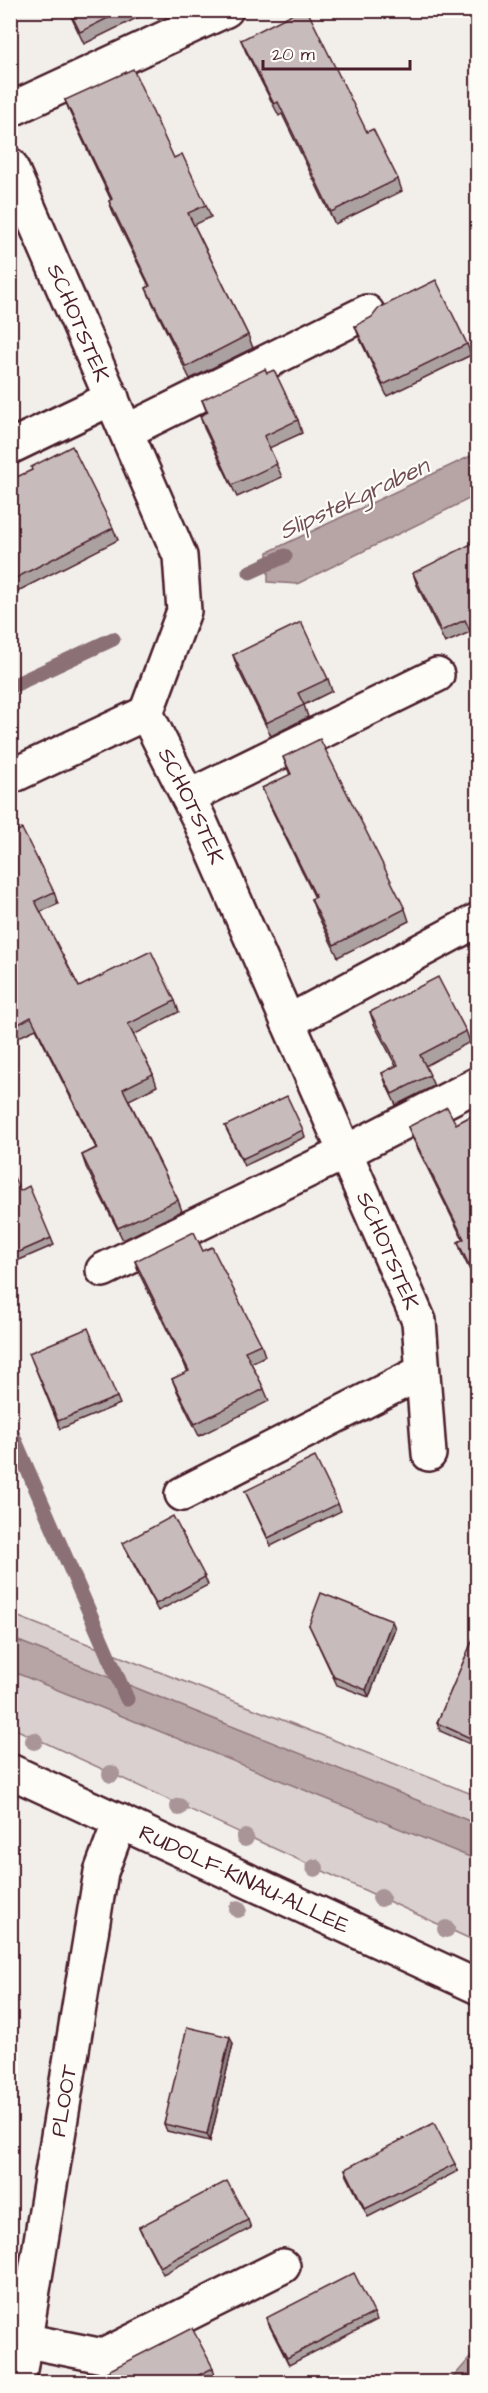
<svg xmlns="http://www.w3.org/2000/svg" width="488" height="2393" font-family="'Architects Daughter',sans-serif">
<rect width="100%" height="100%" fill="#f2efeb"/>
<filter id="ink" filterUnits="userSpaceOnUse"><feTurbulence type="fractalNoise" baseFrequency=".0167" numOctaves="2"/><feDisplacementMap in="SourceGraphic" scale="12" xChannelSelector="R" yChannelSelector="G"/><feConvolveMatrix kernelMatrix="1 2 1 2 8 2 1 2 1" color-interpolation-filters="sRGB"/></filter>
<g filter="url(#ink)">
<!-- green -->
<path fill="#d9d0cf" stroke="#92787d" stroke-width="1.5" d="M11,1614L477,1796V1942L11,1727Z"/>
<!-- water -->
<g fill="#b7a5a6" stroke="#8b6f75" stroke-width="1.5">
<path d="M477,453V495L297,584L268,582V552Z"/>
<path d="M11,1638L477,1824V1860L11,1671Z"/>
<path d="M477,2350V2382H449Z"/>
</g>
<g fill="none" stroke-linecap="round" stroke-linejoin="round">
<!-- stream -->
<g stroke="#8b6f75" stroke-width="15">
<path d="M250,572L285,556"/>
<path d="M10,687L113,639"/>
<path d="M10,1429L127,1699"/>
</g>
<defs>
<g id="minor">
<path d="M10,110L226,10"/>
<path id="s1" d="M10,165L180,556L184,611L146,713L200,821L419,1321L429,1454"/>
<path d="M127,431L367,312"/>
<path d="M10,447L112,398"/>
<path d="M10,777L146,713"/>
<path d="M188,797L437,675"/>
<path d="M288,1022L478,920"/>
<path d="M103,1270L344,1153L478,1084"/>
<path d="M182,1494L422,1372"/>
<path id="s2" d="M10,1771L478,1987"/>
<path d="M23,2340L103,2356L283,2266"/>
<path id="s3" d="M18,2382L101,1872L120,1821"/>
</g>
</defs>
<!-- minor casing -->
<use href="#minor" stroke="#4a1f2b" stroke-width="38"/>
<!-- minor -->
<use href="#minor" stroke="#fdfcf7" stroke-width="33"/>
</g>
<!-- trees -->
<g fill="#a99598">
<circle cx="34" cy="1741" r="9"/>
<circle cx="111" cy="1774" r="9"/>
<circle cx="179" cy="1807" r="9"/>
<circle cx="245" cy="1838" r="9"/>
<circle cx="315" cy="1868" r="9"/>
<circle cx="381" cy="1898" r="9"/>
<circle cx="238" cy="1909" r="9"/>
<circle cx="446" cy="1929" r="9"/>
</g>
<!-- wall -->
<g fill="#aca1a1" stroke="#4a1f2b" stroke-width="1.5">
<path d="M68,10H151V11L84,44Z"/>
<path d="M241,40L367,132L398,179L402,191L335,224L282,114L279,116L246,52Z"/>
<path d="M65,100L174,158L206,205L211,217L194,225L248,335L253,348L190,379L151,300L146,288L149,286L113,213L109,201L111,200L70,113Z"/>
<path d="M355,326L467,344L471,355L387,396L359,337Z"/>
<path d="M202,400L298,420L302,433L269,448L282,477L237,497L204,428L200,416L207,413Z"/>
<path d="M10,480L113,528L118,540L10,595Z"/>
<path d="M477,552V649L470,632L445,643L417,585L413,573Z"/>
<path d="M233,655L328,679L332,691L304,705L308,717L271,736L237,667Z"/>
<path d="M283,757L405,909L409,921L338,957L316,912L311,899L315,898L267,800L262,788L290,775Z"/>
<path d="M10,834L54,892L58,904L40,912L79,987L175,1001L179,1012L133,1035L153,1074L157,1086L129,1100L178,1200L182,1211L123,1240L86,1167L82,1155L96,1148L36,1029L19,1037L10,1020Z"/>
<path d="M370,1012L466,1031L470,1042L425,1066L434,1086L396,1105L386,1084L382,1073L396,1066L374,1024Z"/>
<path d="M477,1113V1285L462,1254L458,1242L463,1240L413,1139L408,1127L456,1124Z"/>
<path d="M225,1126L303,1130L305,1137L244,1166Z"/>
<path d="M10,1173L20,1191L51,1238L54,1245L10,1264Z"/>
<path d="M203,1251L261,1344L265,1356L251,1363L264,1389L269,1401L199,1436L177,1391L172,1379L188,1372L139,1273L135,1261Z"/>
<path d="M32,1360L117,1397L120,1404L60,1429Z"/>
<path d="M245,1491L338,1504L341,1511L271,1546Z"/>
<path d="M123,1543L205,1577L208,1585L158,1611L126,1550Z"/>
<path d="M309,1625L395,1628L369,1697L337,1685Z"/>
<path d="M477,1630V1747L440,1731L437,1723Z"/>
<path d="M233,2044L210,2141L167,2131L164,2124Z"/>
<path d="M455,2164L458,2171L368,2217L347,2176L345,2169Z"/>
<path d="M248,2220L251,2228L163,2274L142,2234L139,2227Z"/>
<path d="M374,2313L377,2320L289,2365L269,2325L266,2318Z"/>
<path d="M213,2368L215,2375L201,2382H107L104,2373Z"/>
</g>
<!-- shaded-wall -->
<g fill="#8c8383" stroke="#4a1f2b" stroke-width="1.5">
<path d="M392,1621L395,1628L369,1697L366,1690Z"/>
<path d="M230,2037L233,2044L210,2141L207,2134Z"/>
</g>
<!-- building -->
<g fill="#c8bbbb" stroke="#4a1f2b" stroke-width="1.5">
<path d="M69,10H124L80,32Z"/>
<path d="M300,10H307L367,132L373,129L398,179L331,212L278,102L274,104L241,40Z"/>
<path d="M133,69L174,158L182,154L206,205L188,213L248,335L186,367L146,288L150,286L109,201L112,199L65,100Z"/>
<path d="M436,280L467,344L383,385L355,326L372,317L379,308Z"/>
<path d="M265,369L267,373L274,370L298,420L264,436L277,464L232,485L200,416L208,412L202,400Z"/>
<path d="M72,446L113,528L10,581V480L32,470L31,467Z"/>
<path d="M473,543L477,552V646L465,620L441,631L413,573Z"/>
<path d="M301,622L328,679L298,693L304,705L266,723L233,655Z"/>
<path d="M320,739L405,909L334,945L311,899L316,897L262,788L291,774L283,757Z"/>
<path d="M22,829L54,892L35,901L79,987L151,951L175,1001L128,1024L153,1074L123,1089L178,1200L118,1228L82,1155L97,1148L31,1017L15,1026L10,1017V834Z"/>
<path d="M438,977L466,1031L420,1055L430,1075L392,1094L382,1073L398,1065L370,1012Z"/>
<path d="M287,1096L303,1130L242,1159L225,1126Z"/>
<path d="M447,1107L456,1124L477,1113V1282L458,1242L464,1239L408,1127Z"/>
<path d="M10,1173H12L20,1191L29,1186L51,1238L10,1256Z"/>
<path d="M194,1232L203,1251L212,1247L261,1344L245,1351L264,1389L195,1424L172,1379L189,1371L135,1261Z"/>
<path d="M88,1328L117,1397L58,1421L29,1353Z"/>
<path d="M315,1457L338,1504L268,1538L245,1491Z"/>
<path d="M173,1516L205,1577L156,1604L123,1543Z"/>
<path d="M321,1593L392,1621L366,1690L334,1677L309,1625Z"/>
<path d="M477,1630V1741L437,1723Z"/>
<path d="M187,2027L230,2037L207,2134L164,2124Z"/>
<path d="M434,2123L455,2164L365,2209L345,2169Z"/>
<path d="M227,2181L248,2220L160,2267L139,2227Z"/>
<path d="M354,2273L374,2313L287,2358L266,2318Z"/>
<path d="M192,2328L213,2368L185,2382H108L104,2373Z"/>
</g>
</g>
<g text-anchor="middle" dominant-baseline="central" stroke-width="4.5" stroke-linejoin="round" paint-order="stroke">
<!-- street labels -->
<g font-size="22" fill="#4a1f2b" stroke="#fdfcf7">
<text stroke="none"><textPath href="#s1" startOffset="172">SCHOTSTEK</textPath></text>
<text stroke="none"><textPath href="#s1" startOffset="694">SCHOTSTEK</textPath></text>
<text stroke="none"><textPath href="#s1" startOffset="1180">SCHOTSTEK</textPath></text>
<text stroke="none"><textPath href="#s2" startOffset="258">RUDOLF-KINAU-ALLEE</textPath></text>
<text stroke="none"><textPath href="#s3" startOffset="285">PLOOT</textPath></text>
</g>
<!-- water labels -->
<g font-size="24" font-style="italic" fill="#704e56" stroke="#fdfcf7">
<text transform="translate(354 499) rotate(-25)">Slipstekgraben</text>
</g>
</g>
<!-- margin -->
<rect width="488" height="2393" fill="none" stroke="#fdfcf7" stroke-width="36"/>
<rect x="18" y="18" width="452" height="2357" fill="none" stroke="#4a1f2b" stroke-width="2" filter="url(#ink)"/>
<!-- scale -->
<path d="M263 60v9h147v-9" fill="none" stroke="#4a1f2b" stroke-width="3"/>
<text x="272" y="60" font-size="18" fill="#4a1f2b" stroke="#fdfcf7" stroke-width="4.5" paint-order="stroke">20 m</text>
</svg>
